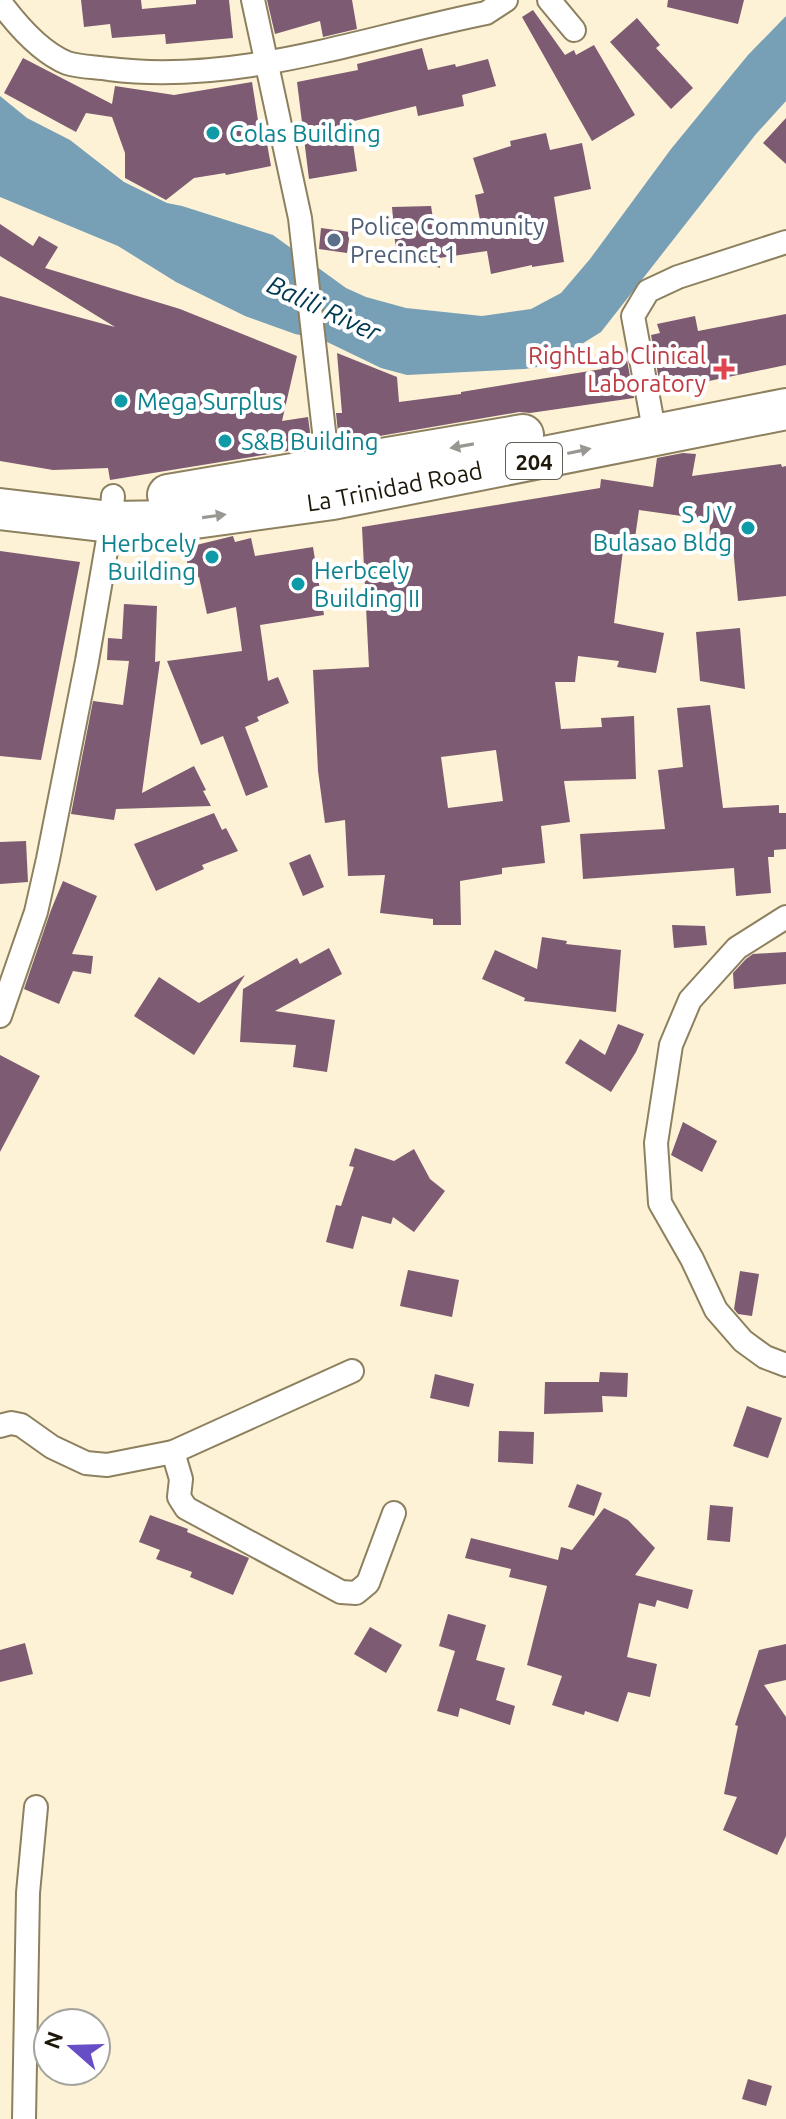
<svg xmlns="http://www.w3.org/2000/svg" width="786" height="2119" font-family="Ubuntu,sans-serif">
<rect width="100%" height="100%" fill="#fdf2d5"/>
<!-- water -->
<path fill="#779fb6" d="M786,16V101L756,134L601,332L548,365L525,369L407,375L381,368L321,339L295,334L245,316L176,282L118,246L0,197V96L27,118L70,140L124,182L167,203L182,206L273,235L346,288L366,297L406,308L482,316L531,309L561,293L590,259L671,149L748,55Z"/>
<!-- building -->
<g fill="#7d5b72" fill-rule="evenodd">
<path d="M81,0H141L142,9L196,4V0H229L233,38L166,44L165,34L112,38L110,24L84,27Z"/>
<path d="M267,0H352L357,29L323,37L320,21L275,34Z"/>
<path d="M668,0H744L738,24L667,7Z"/>
<path d="M533,10L565,55L574,50L576,55L594,45L635,115L592,141L522,17Z"/>
<path d="M637,18L660,45L656,48L693,88L671,109L610,42Z"/>
<path d="M422,48L428,70L455,64L456,67L488,59L496,86L462,95L464,106L418,116L416,106L350,122L357,171L309,179L297,82L358,70L357,64Z"/>
<path d="M23,58L112,104L115,86L174,95L252,82L260,133L265,132L271,166L226,175L225,173L194,178L166,200L125,178V153L112,117L86,113L76,132L4,93Z"/>
<path d="M786,118V164L763,143Z"/>
<path d="M546,133L550,150L582,143L591,189L554,197L564,262L532,267V265L491,274L487,251L439,258L440,268L396,252L392,207L431,206L436,236L482,230L475,195L484,193L473,158L511,146L510,141Z"/>
<path d="M0,224L33,246L39,236L58,247L45,268L180,309L297,356L282,421L308,417L312,447L110,480L108,468L53,470L0,461V296L115,327L0,256Z"/>
<path d="M321,228L350,232L347,253L319,249Z"/>
<path d="M786,314V365L661,391L651,335L660,333L657,324L695,316L698,331Z"/>
<path d="M337,353L397,377L399,402L461,394V392L602,369L601,364L627,360L634,398L530,413L519,412L339,443L336,413H342Z"/>
<path d="M683,453L696,454L692,476L781,464L782,467L786,466V596L738,601L733,547L709,549L710,520L639,510L633,552L623,550L614,623L664,633L656,673L617,667L619,661L578,656L575,682H555L561,729L602,727L601,718L634,716L636,779L564,781L570,822L541,826L545,863L502,868V874L460,881L461,925H433V919L380,913L385,875L348,876L345,820L325,823L318,771L313,670L369,667L362,527L600,488L601,479L653,487L657,458ZM496,750L503,801L448,808L441,757Z"/>
<path d="M233,536L235,542L251,538L255,556L313,547L324,615L260,625L268,681L278,677L289,703L257,717L259,721L245,727L268,787L246,796L223,736L201,745L167,661L242,651L236,607L207,614L199,577L191,579L184,548Z"/>
<path d="M0,551L80,562L41,760L0,756Z"/>
<path d="M124,604L157,606L155,662L160,661L142,793L194,766L206,790L203,791L211,806L116,809L114,820L71,814L93,701L123,705L129,661L107,660L108,638L122,639Z"/>
<path d="M740,628L745,689L700,681L696,632Z"/>
<path d="M710,705L723,808L779,805V813H786V849L774,850V857H768L771,893L736,896L734,868L583,879L580,834L665,829L658,770L683,767L677,708Z"/>
<path d="M214,813L222,830L226,828L238,851L202,865L204,869L156,891L134,844Z"/>
<path d="M26,841L28,882L0,884V842Z"/>
<path d="M310,854L324,887L303,896L289,863Z"/>
<path d="M63,881L97,896L72,954L93,956L91,974L73,971L59,1004L24,989L51,910Z"/>
<path d="M672,925L705,926L707,945L674,948Z"/>
<path d="M542,937L567,941L566,944L621,950L616,1012L524,1001L525,998L482,979L495,950L537,969Z"/>
<path d="M329,948L342,974L275,1011L335,1020L327,1072L293,1067L296,1045L240,1042L243,989L297,958L300,964Z"/>
<path d="M786,952V984L734,989L733,973L746,959L753,954Z"/>
<path d="M245,975L194,1055L134,1016L159,977L199,1003Z"/>
<path d="M618,1024L644,1034L636,1052L611,1092L565,1063L580,1039L605,1055Z"/>
<path d="M0,1055L40,1076L0,1152Z"/>
<path d="M683,1122L717,1141L702,1172L671,1155Z"/>
<path d="M355,1148L394,1161L414,1149L430,1179L445,1191L414,1232L393,1217L391,1224L362,1216L353,1249L326,1242L336,1205L341,1206L354,1167L349,1166Z"/>
<path d="M408,1270L459,1280L452,1317L400,1306Z"/>
<path d="M740,1271L759,1274L752,1316L738,1314L734,1309Z"/>
<path d="M600,1372L628,1373L627,1397L602,1396L603,1412L544,1414L545,1382H599Z"/>
<path d="M435,1374L474,1384L469,1407L430,1398Z"/>
<path d="M747,1406L782,1418L768,1458L733,1446Z"/>
<path d="M499,1431L534,1432L533,1464L498,1462Z"/>
<path d="M577,1484L602,1493L594,1516L568,1507Z"/>
<path d="M710,1505L733,1507L730,1542L707,1540Z"/>
<path d="M604,1508L628,1520L655,1548L635,1575L693,1590L688,1609L657,1600L655,1607L639,1603L627,1657L657,1664L650,1697L628,1692L618,1722L585,1711L584,1715L552,1705L562,1676L527,1665L547,1586L509,1577L511,1569L465,1558L471,1538L558,1560L561,1547L572,1550Z"/>
<path d="M150,1515L188,1529L187,1532L249,1558L233,1595L190,1577L192,1572L156,1559L160,1550L139,1542Z"/>
<path d="M448,1614L486,1625L476,1660L505,1668L496,1700L515,1706L510,1725L460,1708L458,1717L437,1711L455,1651L439,1646Z"/>
<path d="M370,1627L402,1645L386,1673L354,1654Z"/>
<path d="M25,1643L33,1674L0,1682V1650Z"/>
<path d="M786,1644V1680L764,1685L786,1717V1836L777,1855L723,1830L737,1797L724,1794L738,1726L735,1725L759,1650Z"/>
<path d="M748,2079L772,2086L766,2106L742,2099Z"/>
</g>
<g fill="none" stroke-linecap="round" stroke-linejoin="round">
<defs>
<g id="street">
<path d="M253,0L300,218L329,476"/>
<path d="M549,0L574,30"/>
<path d="M0,2C17,25 40,52 67,63C79,67 96,67 109,69C238,85 362,38 486,13L506,0"/>
<path d="M655,435L633,316L648,291L678,277L786,242"/>
<path d="M786,917L737,948L690,1000L671,1045L656,1143L660,1203L692,1259L716,1310L743,1341L765,1357L786,1365"/>
<path d="M0,1016L36,912L48,859L87,661L111,522L113,496"/>
<path d="M0,1426L11,1423L21,1425L52,1447L86,1463L107,1465L173,1452L352,1371"/>
<path d="M173,1452L181,1479L179,1497L186,1508L341,1592L356,1593L368,1583L394,1513"/>
<path d="M24,2119L28,1893L36,1807"/>
</g>
<g id="highway">
<path d="M168,495L523,435"/>
<path id="s1" d="M0,509L111,522L173,521L333,499L786,409"/>
</g>
</defs>
<!-- street casing -->
<use href="#street" stroke="#8c805f" stroke-width="26"/>
<!-- highway casing -->
<use href="#highway" stroke="#8c805f" stroke-width="44"/>
<!-- street -->
<use href="#street" stroke="#fff" stroke-width="22"/>
<!-- highway -->
<use href="#highway" stroke="#fff" stroke-width="40"/>
</g>
<!-- one-way arrows -->
<defs><path id="oneway-solid" d="M-6-.8H1V-3.2L6.5 0L1 3.2V.8H-6Z" transform="scale(2)"/></defs>
<g fill="#999791">
<use href="#oneway-solid" transform="translate(462 446) rotate(170)"/>
<use href="#oneway-solid" transform="translate(579 451) rotate(-12)"/>
<use href="#oneway-solid" transform="translate(214 516) rotate(-8)"/>
</g>
<!-- markers -->
<g fill="#0f9aa8" stroke="#fff" stroke-width="3">
<circle cx="213" cy="133" r="8"/>
<circle cx="121" cy="401" r="8"/>
<circle cx="225" cy="441" r="8"/>
<circle cx="748" cy="528" r="8"/>
<circle cx="212" cy="557" r="8"/>
<circle cx="298" cy="584" r="8"/>
</g>
<circle fill="#5c6f8a" stroke="#fff" stroke-width="3" cx="334" cy="240" r="8"/>
<path fill="#e0444e" stroke="#fff" stroke-width="3" d="M720 357h8v8h8v8h-8v8h-8v-8h-8v-8h8z"/>
<g text-anchor="middle" dominant-baseline="central" stroke-width="8" stroke-linejoin="round" paint-order="stroke">
<!-- shield labels -->
<rect fill="#fff" stroke="#615d54" stroke-width="2" x="506" y="443" width="56" height="36" rx="6"/>
<g font-size="22" font-weight="bold" fill="#1d180a">
<text x="534" y="461">204</text>
</g>
<!-- culture labels -->
<g font-size="24" fill="#0d838f" stroke="#fff" text-anchor="start">
<text x="229" y="133">Colas Building</text>
<text x="137" y="401">Mega Surplus</text>
<text x="241" y="441">S&amp;B Building</text>
<text x="732" y="514" text-anchor="end">S J V<tspan x="732" dy="28">Bulasao Bldg</tspan></text>
<text x="196" y="543" text-anchor="end">Herbcely<tspan x="196" dy="28">Building</tspan></text>
<text x="314" y="570">Herbcely<tspan x="314" dy="28">Building II</tspan></text>
</g>
<!-- service labels -->
<g font-size="24" fill="#4e5e75" stroke="#fff" text-anchor="start">
<text x="350" y="226">Police Community<tspan x="350" dy="28">Precinct 1</tspan></text>
</g>
<!-- health labels -->
<g font-size="24" fill="#be3a42" stroke="#fff" text-anchor="end">
<text x="706" y="355">RightLab Clinical<tspan x="706" dy="28">Laboratory</tspan></text>
</g>
<!-- street labels -->
<g font-size="24" fill="#1d180a" stroke="#fff">
<text stroke="none"><textPath href="#s1" startOffset="398">La Trinidad Road</textPath></text>
</g>
<!-- water labels -->
<g font-size="26" font-style="italic" fill="#003851" stroke="#fff">
<text transform="translate(324 308) rotate(25)">Balili River</text>
</g>
</g>
<!-- north arrow -->
<g transform="translate(72 2047) rotate(290)"><circle r="38" fill="#ffffff" stroke="#a5a39d" stroke-width="2"/>
<path d="M0-6L14 30L0 20L-14 30Z" fill="#674dc6"/>
<text y="-12" font-size="22" font-weight="bold" text-anchor="middle" fill="#1d180a">N</text>
</g>
</svg>
